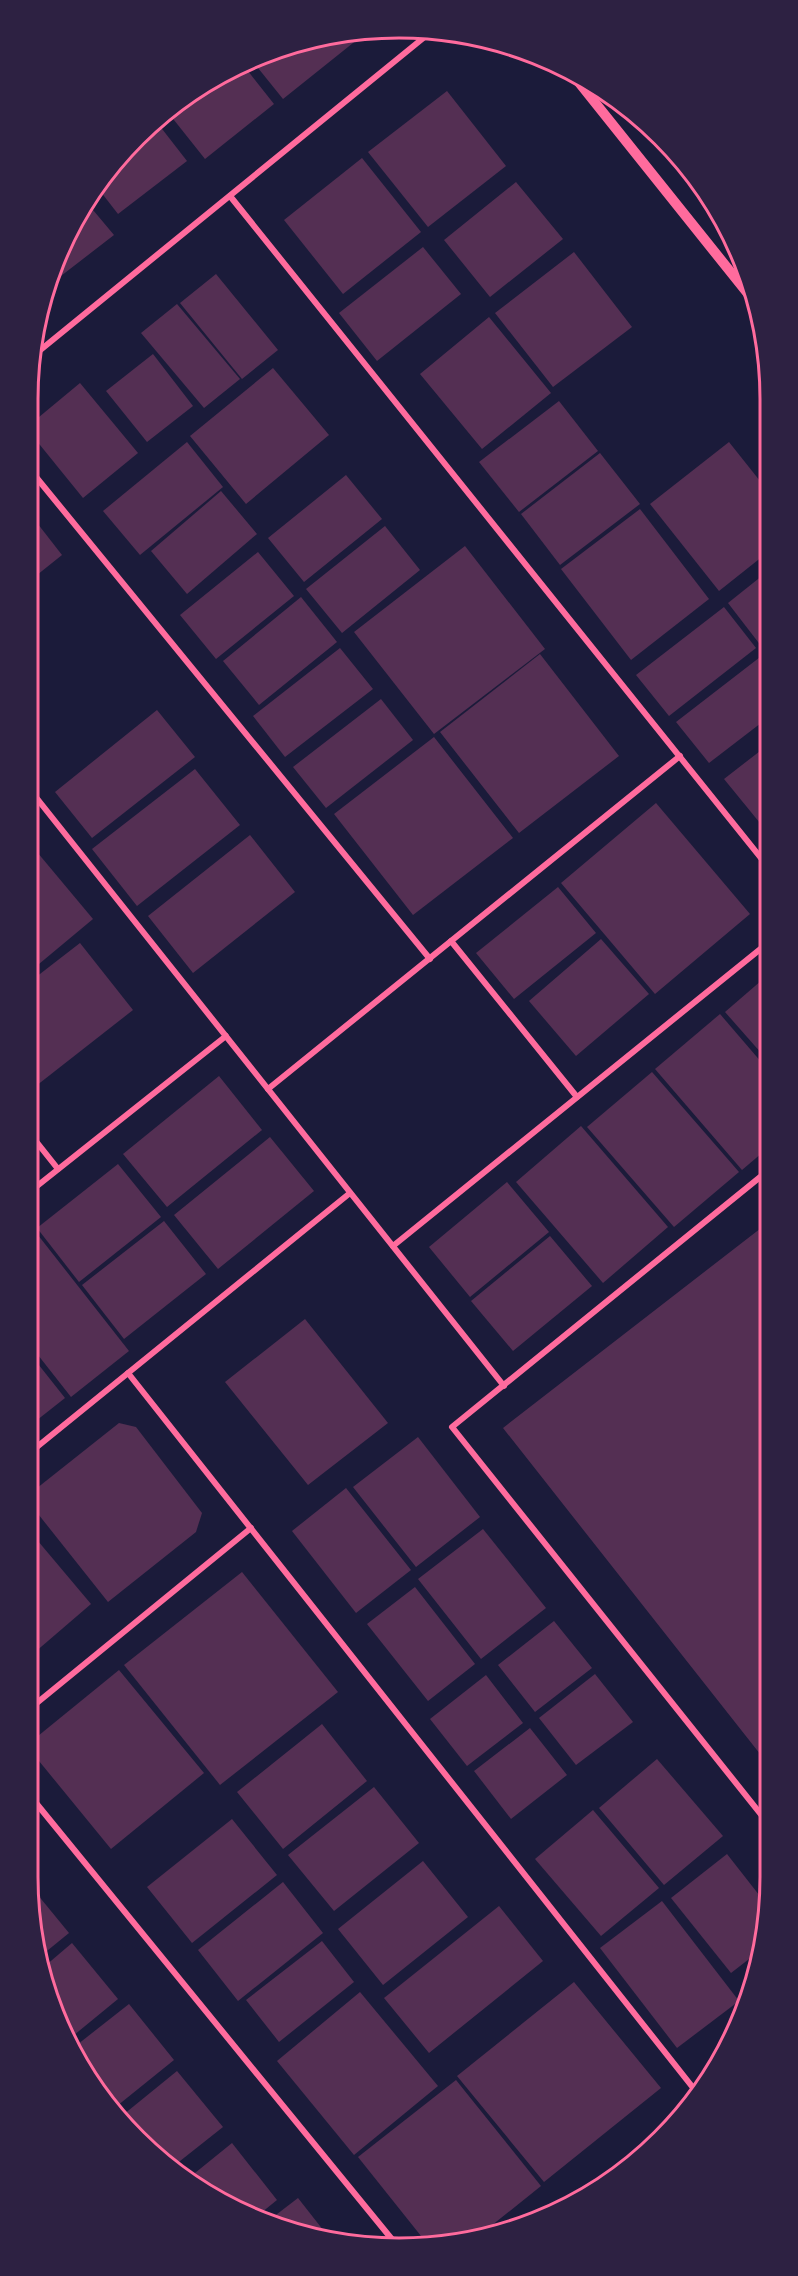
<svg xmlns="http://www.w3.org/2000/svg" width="798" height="2276" font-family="'Times New Roman',serif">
<rect width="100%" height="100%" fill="#1b1b3a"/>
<!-- building -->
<g fill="#542f53">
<path d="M350,30L368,31L283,99L254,63Z"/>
<path d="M244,66L274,104L205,159L170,115L213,77Z"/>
<path d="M447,91L506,166L428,227L368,152Z"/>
<path d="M159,125L187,161L118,214L97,187L104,173Z"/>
<path d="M362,158L421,232L343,294L284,220Z"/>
<path d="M516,182L563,239L490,297L444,240Z"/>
<path d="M88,204L114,235L48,286L79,223Z"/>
<path d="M423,247L461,294L377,361L339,313Z"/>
<path d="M574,252L632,327L553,387L495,313Z"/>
<path d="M216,274L278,350L242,379L180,303Z"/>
<path d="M177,304L240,379L204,408L141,333Z"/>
<path d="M489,317L551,393L482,449L420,374Z"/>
<path d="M153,354L193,406L147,442L106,391Z"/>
<path d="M273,368L329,435L246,504L190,436Z"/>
<path d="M80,383L138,453L83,498L27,429V427Z"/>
<path d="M559,401L598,451L519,512L479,462Z"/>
<path d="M187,442L223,487L140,555L103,511Z"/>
<path d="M729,442L768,491V552L719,591L650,504Z"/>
<path d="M600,453L640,504L560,565L521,514Z"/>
<path d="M346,475L382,519L304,582L268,538Z"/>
<path d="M221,491L257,534L187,594L151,551Z"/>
<path d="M640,509L709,599L631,660L561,569Z"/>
<path d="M27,510L62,555L27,583Z"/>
<path d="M385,526L420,570L342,633L306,589Z"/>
<path d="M465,546L545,649L434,734L354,632Z"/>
<path d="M258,552L294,596L216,659L180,615Z"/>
<path d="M768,571V655L728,603Z"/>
<path d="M301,597L337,642L259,705L223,661Z"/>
<path d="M724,607L756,648L669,716L636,675Z"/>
<path d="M340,648L373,689L285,757L253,716Z"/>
<path d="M540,654L619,756L519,833L440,732Z"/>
<path d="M764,654L768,660L769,717L709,763L676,722Z"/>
<path d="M381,699L413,740L326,808L293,767Z"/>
<path d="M157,710L195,757L92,838L55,792Z"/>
<path d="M434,737L513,838L413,915L334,814Z"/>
<path d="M769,744V834L724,779Z"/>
<path d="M195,769L240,825L137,906L92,849Z"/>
<path d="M656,803L750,914L655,994L561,883Z"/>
<path d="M250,835L295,892L193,973L148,916Z"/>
<path d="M32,846L93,919L27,974V850Z"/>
<path d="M558,887L596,933L514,999L476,953Z"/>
<path d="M601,939L649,994L576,1056L529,1001Z"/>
<path d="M80,943L133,1010L27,1093V984Z"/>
<path d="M769,974V1062L725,1012Z"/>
<path d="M720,1014L769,1071V1147L742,1170L655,1069Z"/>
<path d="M652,1072L739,1172L674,1227L587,1127Z"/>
<path d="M219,1076L262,1130L167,1207L123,1154Z"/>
<path d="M581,1126L668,1227L603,1283L516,1182Z"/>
<path d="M270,1137L314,1191L218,1269L174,1215Z"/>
<path d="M118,1164L161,1217L79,1282L37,1228Z"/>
<path d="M507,1182L549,1232L470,1297L429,1247Z"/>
<path d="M164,1221L206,1274L124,1339L82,1285Z"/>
<path d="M770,1221V1554L771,1768L503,1428Z"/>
<path d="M34,1230L129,1351L71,1397L27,1341V1236Z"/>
<path d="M550,1236L592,1286L513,1351L471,1301Z"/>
<path d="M305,1319L388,1423L308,1485L225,1382Z"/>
<path d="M27,1350L65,1398L27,1428Z"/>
<path d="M119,1423L136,1427L202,1513L196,1532L108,1602L27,1500V1496Z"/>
<path d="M418,1437L480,1517L416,1567L353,1487Z"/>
<path d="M346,1488L411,1570L356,1613L292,1531Z"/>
<path d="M27,1528L91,1604L27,1659Z"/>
<path d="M483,1529L546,1608L481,1659L418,1579Z"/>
<path d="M242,1572L338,1692L220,1785L124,1665Z"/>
<path d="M415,1587L475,1664L428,1701L367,1624Z"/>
<path d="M554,1621L592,1668L535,1712L498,1665Z"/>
<path d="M119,1670L204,1773L111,1849L39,1761L38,1736Z"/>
<path d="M595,1674L633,1722L576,1765L539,1718Z"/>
<path d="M486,1675L523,1723L467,1766L430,1719Z"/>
<path d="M322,1724L367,1781L283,1849L237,1792Z"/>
<path d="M530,1728L567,1775L511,1819L474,1771Z"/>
<path d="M657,1759L723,1836L664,1885L599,1808Z"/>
<path d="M374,1787L419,1843L334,1911L288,1855Z"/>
<path d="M593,1810L659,1888L601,1936L535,1859Z"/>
<path d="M232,1819L277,1875L192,1943L147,1887Z"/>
<path d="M727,1854L767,1905L762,1949L731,1973L671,1898Z"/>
<path d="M423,1861L468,1917L383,1985L338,1929Z"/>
<path d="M283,1882L323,1933L238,2001L198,1950Z"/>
<path d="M28,1883L69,1933L42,1955Z"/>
<path d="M662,1901L739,2001L677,2048L600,1948Z"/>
<path d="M499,1906L543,1961L429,2053L384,1998Z"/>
<path d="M322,1941L354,1982L279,2042L246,2000Z"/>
<path d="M72,1943L118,1999L68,2040L55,2019L45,1966Z"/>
<path d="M574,1982L661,2088L544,2182L457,2076Z"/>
<path d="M360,1992L438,2086L354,2155L277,2061Z"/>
<path d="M129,2004L174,2060L112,2110L73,2048Z"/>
<path d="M177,2071L223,2127L175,2165L118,2119Z"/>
<path d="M456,2080L541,2186L476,2238L425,2241L358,2157Z"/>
<path d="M232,2143L277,2200L256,2217L234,2210L190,2177Z"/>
<path d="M298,2198L331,2240L268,2221Z"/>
</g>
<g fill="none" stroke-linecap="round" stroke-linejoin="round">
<!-- minor -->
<g stroke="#ff6b9d" stroke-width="6">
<path d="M230,196L769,868"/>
<path d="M33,356L427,35"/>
<path d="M27,466L430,959"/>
<path d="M27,786L504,1386"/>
<path d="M451,941L577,1097"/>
<path d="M268,1089L680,756"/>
<path d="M27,1130L58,1169"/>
<path d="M770,1169L452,1427L771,1827"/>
<path d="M27,1194L226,1036"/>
<path d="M393,1246L769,942"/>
<path d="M128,1373L698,2094"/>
<path d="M27,1455L350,1193"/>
<path d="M27,1711L251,1528"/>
<path d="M27,1792L395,2243"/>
</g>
<!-- tertiary -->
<path stroke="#ff6b9d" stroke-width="10" d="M569,70L753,300"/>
</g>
<!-- crop -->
<path d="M0 0H798V2276H0ZM399 38H399A361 361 0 0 1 760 399V1877A361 361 0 0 1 399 2238H399A361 361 0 0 1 38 1877V399A361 361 0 0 1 399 38Z" fill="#2d2142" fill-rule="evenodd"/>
<path fill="none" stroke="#ff6b9d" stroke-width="3" d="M399 38H399A361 361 0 0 1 760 399V1877A361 361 0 0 1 399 2238H399A361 361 0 0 1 38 1877V399A361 361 0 0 1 399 38Z"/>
</svg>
